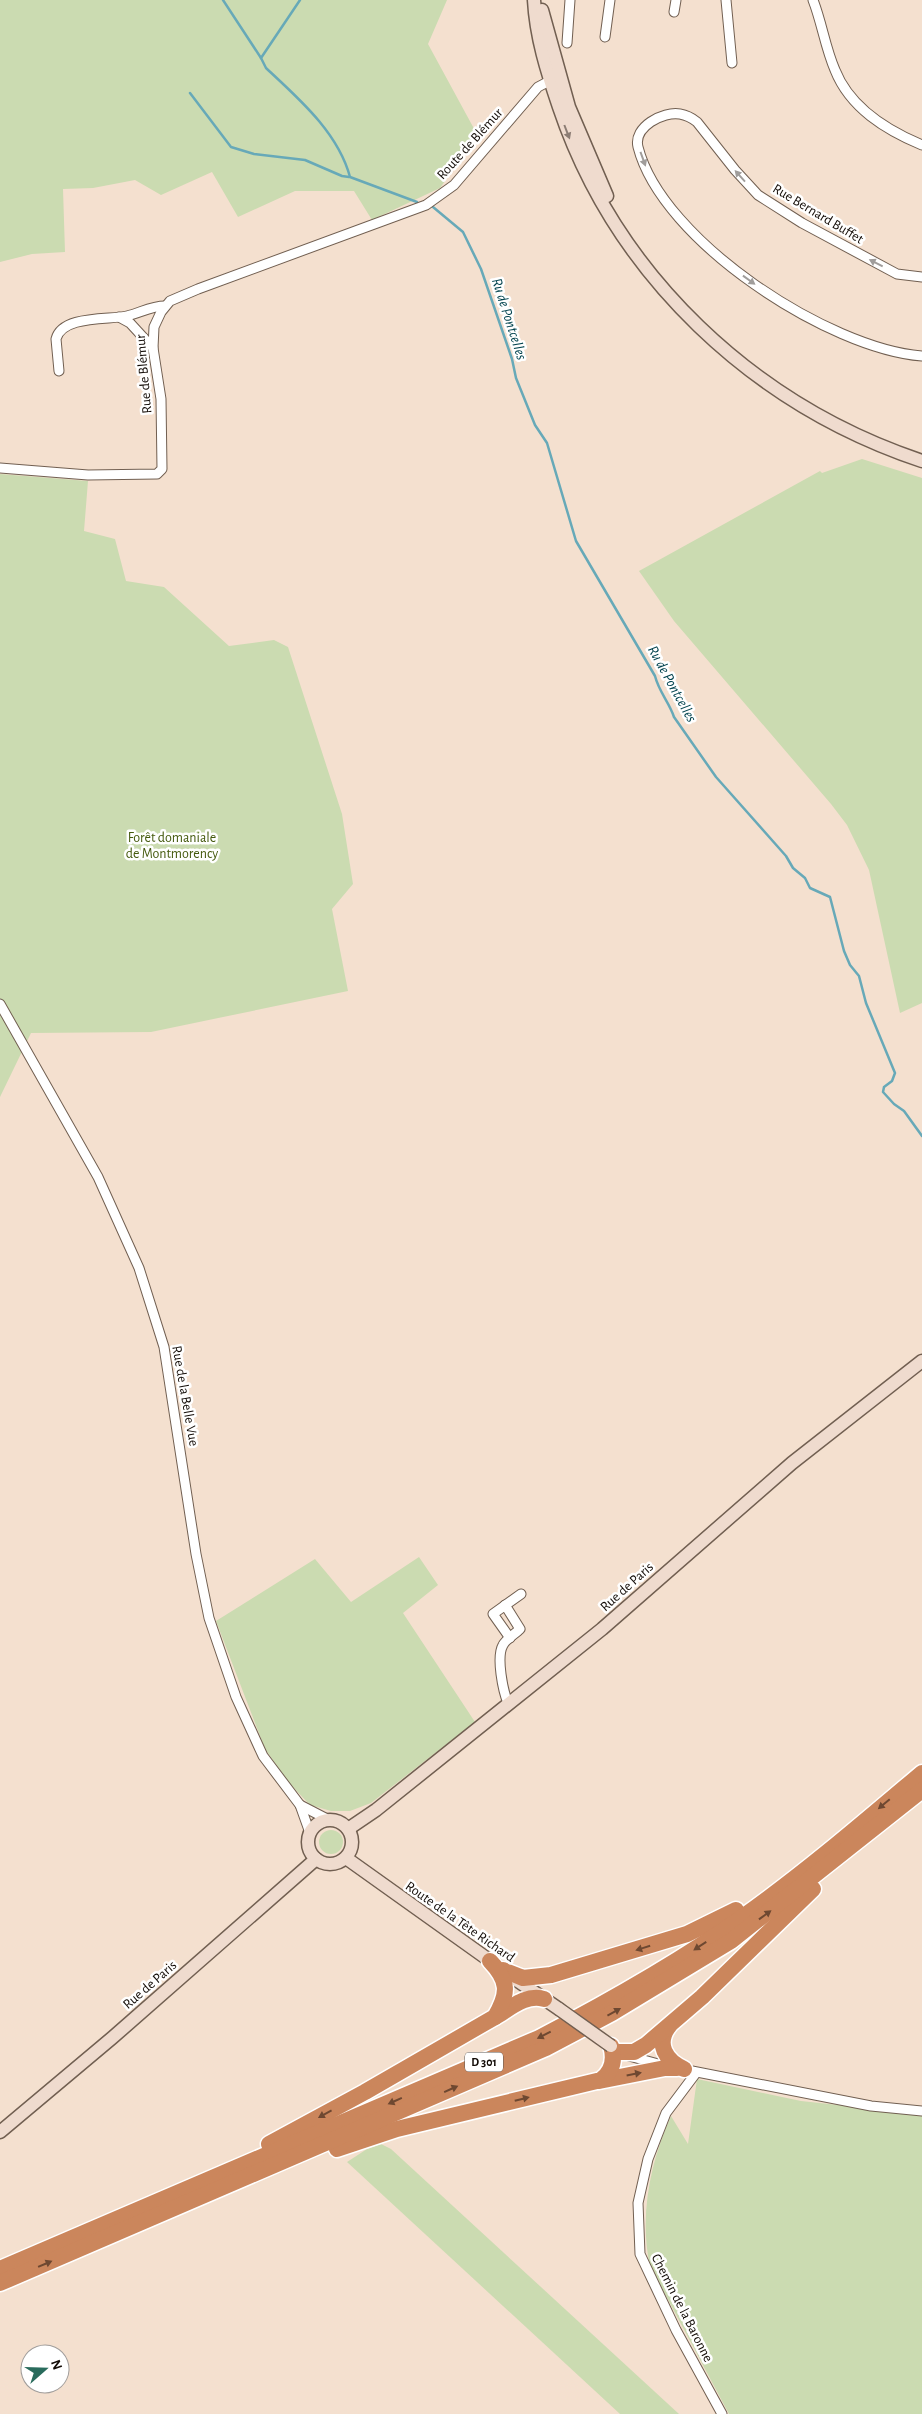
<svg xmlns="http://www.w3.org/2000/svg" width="922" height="2414" font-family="'Alegreya Sans',sans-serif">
<rect width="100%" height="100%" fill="#f4e0cf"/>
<!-- green -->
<g fill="#cbdbb1">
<path d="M0,0H447L428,44L478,136L440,188L372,220L354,191H295L238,217L212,172L161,195L135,180L93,188L63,189L65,252L32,254L0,262Z"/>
<path d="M862,459L922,478V1003L900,1013L869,870L847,825L831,804L674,621L639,571L820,471L822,473Z"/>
<path d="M0,474L88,481L84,531L115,539L126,581L164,587L229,646L274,640L288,647L342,814L353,884L332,909L348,991L151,1032L31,1033L0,1097Z"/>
<path d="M419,1557L438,1585L403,1613L475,1722L371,1803L350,1811H331L310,1805L289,1783L265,1749L216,1621L315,1559L351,1602Z"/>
<circle cx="331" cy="1842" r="12"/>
<path d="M697,2079L801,2101L922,2114V2414H729L650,2266C639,2217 650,2162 671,2116L688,2144Z"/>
<path d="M381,2144L391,2149L679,2414H620L347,2162L367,2149Z"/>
</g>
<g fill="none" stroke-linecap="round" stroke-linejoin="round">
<!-- stream -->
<g stroke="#67a9b8" stroke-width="2.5">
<path d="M223,0L261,58"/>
<path d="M300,0L261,58L266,68C298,98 338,132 350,177L417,202"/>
<path d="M190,93L231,147L254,154L305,160L342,176L349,177"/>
<path d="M433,207L463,232L481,269L512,359L516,378L535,425L547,443L576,541L655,676C659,692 669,702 674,717L716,777L786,856L793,868L805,878L810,888L830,897L844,951L850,965L859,976L866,1003L895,1073L892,1081L884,1087L883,1092L894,1104L904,1111L922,1136"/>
</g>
<defs>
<g id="street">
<path d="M726,0L732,63"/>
<path d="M813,0C822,23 825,47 835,70C850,108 886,130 922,145"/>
<path d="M674,12L676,0"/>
<path d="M605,37L610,0"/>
<path d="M567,43L570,0"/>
<path d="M922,277L897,274L802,223L758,195L735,170L697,122C692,118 686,115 680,114C663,111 633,127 638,147C662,241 829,349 922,356"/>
<path d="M119,317L130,323L153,348"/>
<path d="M59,371L56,339C62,315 109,320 127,316C140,313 151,306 165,306"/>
<path d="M0,468L88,475L157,474L162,469L161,399L153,348L154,327L161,312L170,301L198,289L426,205L454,185L538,87L555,78"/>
<path d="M0,1004L98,1177L139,1268L164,1347L196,1554L209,1618L236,1697L263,1756L300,1805L310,1833"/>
<path d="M505,1605L520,1629C515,1634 506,1639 503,1645C496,1657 503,1691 508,1703"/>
<path d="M510,1638L493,1614L521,1594"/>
<path d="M300,1805L329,1820"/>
<path d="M629,2056L662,2065"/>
<path d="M692,2071L871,2106L922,2111"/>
<path d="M696,2073L666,2113L648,2159L638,2203L640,2254L676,2330L722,2414"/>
</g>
<g id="secondary">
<path d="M534,0C536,37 547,72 559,107C616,276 754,405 922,461"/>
<path d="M542,10L569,107L607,196"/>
<circle cx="330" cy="1842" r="22"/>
<path d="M348,1829L376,1810L602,1629L792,1463L922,1361"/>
<path d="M346,1858L496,1965"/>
<path d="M512,1977L559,2009"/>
<path d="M0,2132L112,2038L316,1859"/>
</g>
<g id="highway">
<path d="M503,1970L523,1978L551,1975L687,1934L736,1910"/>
<path d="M495,2017C509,2009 527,1993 544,1999"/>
<path d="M669,2026C655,2044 666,2061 684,2069"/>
<path d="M619,2052H634L646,2045L702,1997L813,1889"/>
<path d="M599,2081L665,2068H677"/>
<path d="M269,2144L365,2092L495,2017C509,1993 509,1981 490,1961"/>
<path d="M337,2149L397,2129L601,2080C613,2071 615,2059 611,2046"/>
<path d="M0,2269L539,2038C610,2001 679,1962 744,1916C806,1872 864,1822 922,1773"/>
<path d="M0,2283L546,2048L612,2013L731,1941L922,1790"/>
</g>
</defs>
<!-- street casing -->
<use href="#street" stroke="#715f51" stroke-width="11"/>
<!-- secondary casing -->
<use href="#secondary" stroke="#715f51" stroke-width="15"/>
<!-- highway casing -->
<use href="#highway" stroke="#fff" stroke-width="19"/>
<!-- street -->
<use href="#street" stroke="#fff" stroke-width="9"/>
<!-- secondary -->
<use href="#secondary" stroke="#efdbce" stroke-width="12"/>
<!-- highway -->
<use href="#highway" stroke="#cb865c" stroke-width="16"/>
<defs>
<path id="secondary-bridge" d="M559,2009L611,2046"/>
</defs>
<!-- secondary-bridge casing -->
<use href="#secondary-bridge" stroke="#715f51" stroke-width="15" stroke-linecap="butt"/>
<!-- secondary-bridge -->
<use href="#secondary-bridge" stroke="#efdbce" stroke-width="12"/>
</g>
<!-- one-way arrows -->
<defs><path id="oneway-solid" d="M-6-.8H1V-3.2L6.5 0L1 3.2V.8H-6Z" transform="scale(1.25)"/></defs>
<use fill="#8c7d74" href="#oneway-solid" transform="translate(567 132) rotate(69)"/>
<g fill="#a09d9b">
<use href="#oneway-solid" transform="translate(643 159) rotate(70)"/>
<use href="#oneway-solid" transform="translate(740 176) rotate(-132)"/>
<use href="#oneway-solid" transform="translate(876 263) rotate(-153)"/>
<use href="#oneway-solid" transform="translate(749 280) rotate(36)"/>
</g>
<g fill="#6e4831">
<use href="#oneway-solid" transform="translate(884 1804) rotate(140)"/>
<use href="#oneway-solid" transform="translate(765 1915) rotate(-36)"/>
<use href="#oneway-solid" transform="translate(700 1946) rotate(147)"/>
<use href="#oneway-solid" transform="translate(643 1948) rotate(163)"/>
<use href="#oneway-solid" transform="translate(614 2012) rotate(-29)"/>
<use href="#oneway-solid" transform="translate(544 2035) rotate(153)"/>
<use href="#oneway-solid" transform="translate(634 2074) rotate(-11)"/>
<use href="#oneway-solid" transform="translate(451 2089) rotate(-24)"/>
<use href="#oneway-solid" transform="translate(522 2099) rotate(-14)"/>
<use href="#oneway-solid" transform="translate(395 2101) rotate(156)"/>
<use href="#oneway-solid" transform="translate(325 2114) rotate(151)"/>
<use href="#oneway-solid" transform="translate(45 2264) rotate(-23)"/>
</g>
<g text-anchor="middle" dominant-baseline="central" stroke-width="5" stroke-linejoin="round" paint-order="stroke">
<!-- shield labels -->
<rect fill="#fff" stroke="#595451" stroke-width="1" x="465" y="2052.5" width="38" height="19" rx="4"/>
<g font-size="12" font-weight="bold" fill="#120b06">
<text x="484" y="2062">D 301</text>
</g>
<!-- street labels -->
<g font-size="14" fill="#120b06" stroke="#fff">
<text transform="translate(470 144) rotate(-48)">Route de Blémur</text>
<text transform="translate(818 214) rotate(31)">Rue Bernard Buffet</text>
<text transform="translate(144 374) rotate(-95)">Rue de Blémur</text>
<text transform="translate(185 1396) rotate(80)">Rue de la Belle Vue</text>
<text transform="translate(627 1587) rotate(-42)">Rue de Paris</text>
<text transform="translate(460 1922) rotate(35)">Route de la Tête Richard</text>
<text transform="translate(150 1985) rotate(-41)">Rue de Paris</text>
<text transform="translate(682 2308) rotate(63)">Chemin de la Baronne</text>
</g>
<!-- park labels -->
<g font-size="14" fill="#455a0e" stroke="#fff">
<text x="172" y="838">Forêt domaniale<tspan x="172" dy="16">de Montmorency</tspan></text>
</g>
<!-- water labels -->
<g font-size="15" font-style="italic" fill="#02434e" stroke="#fff">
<text transform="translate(509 319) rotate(72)">Ru de Pontcelles</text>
<text transform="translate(672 684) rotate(61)">Ru de Pontcelles</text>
</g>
</g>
<!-- north arrow -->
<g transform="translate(45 2369) rotate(70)"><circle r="24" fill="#ffffff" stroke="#a09d9b"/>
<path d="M0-4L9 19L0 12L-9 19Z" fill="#296b5c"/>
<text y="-8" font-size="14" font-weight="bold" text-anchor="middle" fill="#120b06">N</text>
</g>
</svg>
